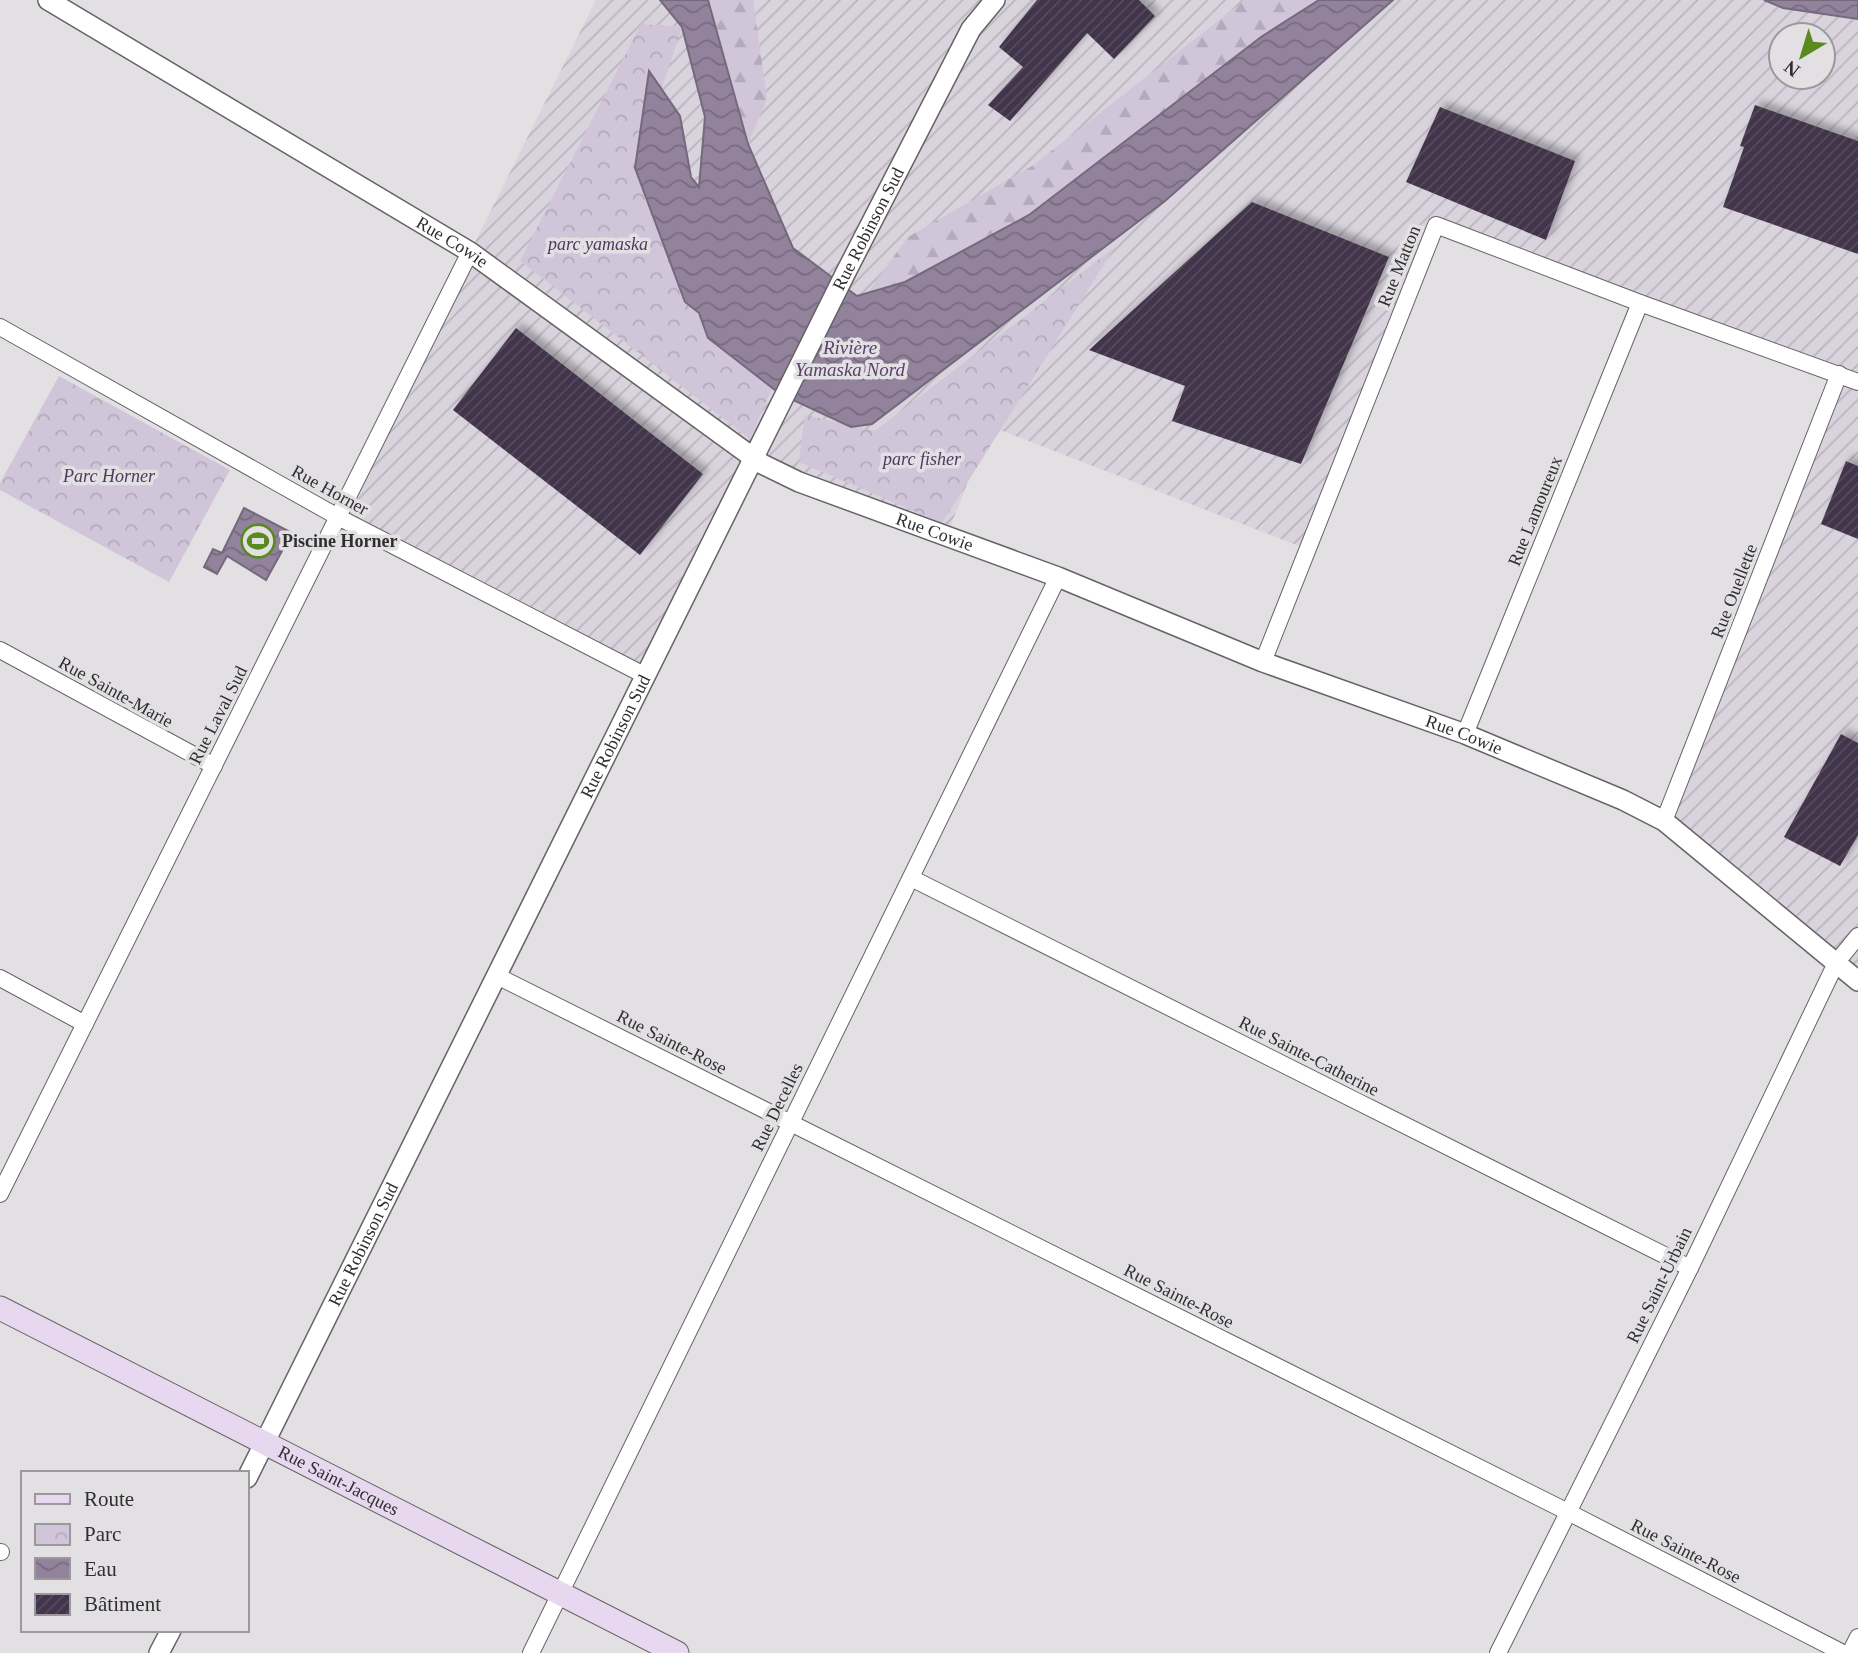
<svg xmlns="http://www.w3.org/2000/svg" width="1858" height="1653" font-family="Georgia,serif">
<defs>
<pattern id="industrial-furrows" width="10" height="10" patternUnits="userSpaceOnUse" patternTransform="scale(1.75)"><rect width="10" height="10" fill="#d8d3dc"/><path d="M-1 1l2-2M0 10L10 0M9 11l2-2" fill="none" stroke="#bab5bd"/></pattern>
<pattern id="forest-firs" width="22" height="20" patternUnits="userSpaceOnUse" patternTransform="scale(1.75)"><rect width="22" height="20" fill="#d1c5da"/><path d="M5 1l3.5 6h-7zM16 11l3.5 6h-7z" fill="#b4aabb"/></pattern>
<pattern id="park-crowns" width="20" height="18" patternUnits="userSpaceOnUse" patternTransform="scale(1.75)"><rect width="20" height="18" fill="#d1c5da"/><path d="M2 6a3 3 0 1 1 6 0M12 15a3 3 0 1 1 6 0" fill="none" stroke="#b4aabb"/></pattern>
<pattern id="water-waves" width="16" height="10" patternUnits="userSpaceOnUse" patternTransform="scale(1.75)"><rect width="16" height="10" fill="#92829c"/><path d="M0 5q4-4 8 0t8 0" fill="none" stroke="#786b80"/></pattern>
<pattern id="building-hatch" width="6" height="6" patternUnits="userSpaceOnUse" patternTransform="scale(1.75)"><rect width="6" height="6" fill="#42354b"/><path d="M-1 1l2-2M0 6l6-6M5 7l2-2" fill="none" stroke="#554a5d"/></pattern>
<filter id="shadow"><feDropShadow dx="5.5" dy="-5.5" stdDeviation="3.5" flood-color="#0004"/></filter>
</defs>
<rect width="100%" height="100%" fill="#e2e0e3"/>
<!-- industrial -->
<path fill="url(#industrial-furrows)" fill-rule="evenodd" d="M596,0H1858V981L1664,821L1839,374L1436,225L1309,550L990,426L947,535L755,459L646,676L338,517ZM1781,35H1823V77H1781Z"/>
<!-- forest -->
<g fill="url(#forest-firs)">
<path d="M708,0H753L767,99L748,144Z"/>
<path d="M1245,0H1319L1261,37L1029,215L905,282L868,292L908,237L1032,166Z"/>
</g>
<!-- park -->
<g fill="url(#park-crowns)">
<path d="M641,24L682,27L635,168L685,302L772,388L750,439L520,261Z"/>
<path d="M1115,247L942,523L799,462L805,415L875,431Z"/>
<path d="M59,376L230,470L169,582L0,490V483Z"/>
</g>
<!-- water -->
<g fill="url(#water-waves)" stroke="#75697c" stroke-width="2">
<path d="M660,0H708L748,144L793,248L857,296L905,282L1029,215L1261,37L1319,0H1393L1165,201L872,424L851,427L780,394L708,338L699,313L685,302L635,168L649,71L680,116L691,177L699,187L705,117L682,27Z"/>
<path d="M1764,0H1858V19L1783,8Z"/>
<path d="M244,508L292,533L266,580L227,556L217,574L204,567L213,549L222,553Z"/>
</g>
<!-- building -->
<g fill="url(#building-hatch)" filter="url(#shadow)">
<path d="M1037,0H1139L1155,16L1114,59L1087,33L1010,121L988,105L1023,67L999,47Z"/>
<path d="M1755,105L1858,141V254L1723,207L1744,147L1740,146Z"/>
<path d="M1440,107L1575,161L1546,240L1406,182Z"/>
<path d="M1252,202L1389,257L1301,464L1172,421L1185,386L1089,350Z"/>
<path d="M516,328L703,474L640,555L453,410Z"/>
<path d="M1846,461L1858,466V539L1821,524Z"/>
<path d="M1841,734L1858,743V835L1840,866L1784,837Z"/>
</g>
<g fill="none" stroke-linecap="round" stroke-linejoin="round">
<defs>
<g id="minor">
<path d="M0,327L338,517L646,676"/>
<path d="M0,650L214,766"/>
<path d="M1263,662L1436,225L1640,303L1858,382"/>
<path d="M1465,734L1640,303"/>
<path d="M1664,821L1839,374"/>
<path d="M911,878L1690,1268"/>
<path d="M497,976L1568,1512L1843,1653"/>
<path d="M0,978L85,1024"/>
<path d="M0,1194L470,252"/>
<path d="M0,1552H1"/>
<path d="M531,1653L1058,577"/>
<path d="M1498,1653L1690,1268L1836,963L1858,936"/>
<path d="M1850,1653L1858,1637"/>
</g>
<g id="tertiary">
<path id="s1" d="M48,0L470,252L762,464L799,482L1058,577L1263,662L1465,734L1623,800L1664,821L1858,981"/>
<path id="s2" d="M247,1478L846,272L971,29L995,0"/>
<path d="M159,1653L171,1630"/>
</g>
<g id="secondary">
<path id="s3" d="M0,1308L677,1653"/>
</g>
</defs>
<!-- minor casing -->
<use href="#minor" stroke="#656366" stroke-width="18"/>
<!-- tertiary casing -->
<use href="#tertiary" stroke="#656366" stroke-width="22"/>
<!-- secondary casing -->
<use href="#secondary" stroke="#656366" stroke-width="25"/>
<!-- minor -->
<use href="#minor" stroke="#fff" stroke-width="16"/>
<!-- tertiary -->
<use href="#tertiary" stroke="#fff" stroke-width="19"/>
<!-- secondary -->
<use href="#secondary" stroke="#e7d8f0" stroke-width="23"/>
</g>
<!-- icons -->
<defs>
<symbol id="stadium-ring" viewBox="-11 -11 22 22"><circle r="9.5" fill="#e2e0e3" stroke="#598a1e" stroke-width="1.5"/><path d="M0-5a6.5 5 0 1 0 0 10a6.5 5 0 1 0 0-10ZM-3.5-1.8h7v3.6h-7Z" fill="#598a1e"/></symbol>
</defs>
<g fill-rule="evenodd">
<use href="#stadium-ring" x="239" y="522" width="38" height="38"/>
</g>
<g text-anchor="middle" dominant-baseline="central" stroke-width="7" stroke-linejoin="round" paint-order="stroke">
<!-- street labels -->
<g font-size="18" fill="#302f30" stroke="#e2e0e3">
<text stroke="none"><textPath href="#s2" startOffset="1395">Rue Robinson Sud</textPath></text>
<text stroke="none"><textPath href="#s1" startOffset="471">Rue Cowie</textPath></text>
<text transform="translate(1399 266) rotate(-68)">Rue Matton</text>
<text transform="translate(330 490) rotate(29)">Rue Horner</text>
<text transform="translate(1535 511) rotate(-68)">Rue Lamoureux</text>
<text stroke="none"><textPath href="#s1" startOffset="1038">Rue Cowie</textPath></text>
<text transform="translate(1734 591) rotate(-69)">Rue Ouellette</text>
<text transform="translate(116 692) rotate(29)">Rue Sainte-Marie</text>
<text transform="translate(218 715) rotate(-63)">Rue Laval Sud</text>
<text stroke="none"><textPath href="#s1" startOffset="1605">Rue Cowie</textPath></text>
<text stroke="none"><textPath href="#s2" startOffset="828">Rue Robinson Sud</textPath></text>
<text transform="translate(672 1042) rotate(27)">Rue Sainte-Rose</text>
<text transform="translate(1309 1056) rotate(27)">Rue Sainte-Catherine</text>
<text transform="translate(777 1107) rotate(-64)">Rue Decelles</text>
<text stroke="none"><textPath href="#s2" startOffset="261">Rue Robinson Sud</textPath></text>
<text transform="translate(1659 1285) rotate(-64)">Rue Saint-Urbain</text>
<text transform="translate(1179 1296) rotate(27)">Rue Sainte-Rose</text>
<text stroke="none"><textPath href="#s3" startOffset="380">Rue Saint-Jacques</textPath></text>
<text transform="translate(1686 1551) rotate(27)">Rue Sainte-Rose</text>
</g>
<!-- park labels -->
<g font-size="18" font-style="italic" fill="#50385f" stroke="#e2e0e3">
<text x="598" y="244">parc yamaska</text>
<text x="922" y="459">parc fisher</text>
<text x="109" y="476">Parc Horner</text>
</g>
<!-- poi labels -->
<g font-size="18" font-weight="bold" fill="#302f30" stroke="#e2e0e3" text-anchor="start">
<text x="282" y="541">Piscine Horner</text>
</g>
<!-- water labels -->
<g font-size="19" font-style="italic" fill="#5b426b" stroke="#e2e0e3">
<text x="850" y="347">Rivière<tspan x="850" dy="22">Yamaska Nord</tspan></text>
</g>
</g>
<!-- legend -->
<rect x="21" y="1471" width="228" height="161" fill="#e2e0e3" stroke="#9b999b" stroke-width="2"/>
<rect x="35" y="1494" width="35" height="10" fill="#e7d8f0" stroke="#9b999b" stroke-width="2"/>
<text x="84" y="1506" font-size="21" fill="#302f30">Route</text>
<rect x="35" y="1524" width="35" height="21" fill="url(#park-crowns)" stroke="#9b999b" stroke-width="2"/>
<text x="84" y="1541" font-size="21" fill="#302f30">Parc</text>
<rect x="35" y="1558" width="35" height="21" fill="url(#water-waves)" stroke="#9b999b" stroke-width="2"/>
<text x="84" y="1576" font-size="21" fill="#302f30">Eau</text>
<rect x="35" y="1594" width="35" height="21" fill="url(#building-hatch)" stroke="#9b999b" stroke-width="2"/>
<text x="84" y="1611" font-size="21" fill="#302f30">Bâtiment</text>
<!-- north arrow -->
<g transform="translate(1802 56) rotate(218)"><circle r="33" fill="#e2e0e3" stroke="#9b999b" stroke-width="2"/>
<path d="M0-5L12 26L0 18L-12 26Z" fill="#598a1e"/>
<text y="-10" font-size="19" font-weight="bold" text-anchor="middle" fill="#302f30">N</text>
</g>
</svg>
